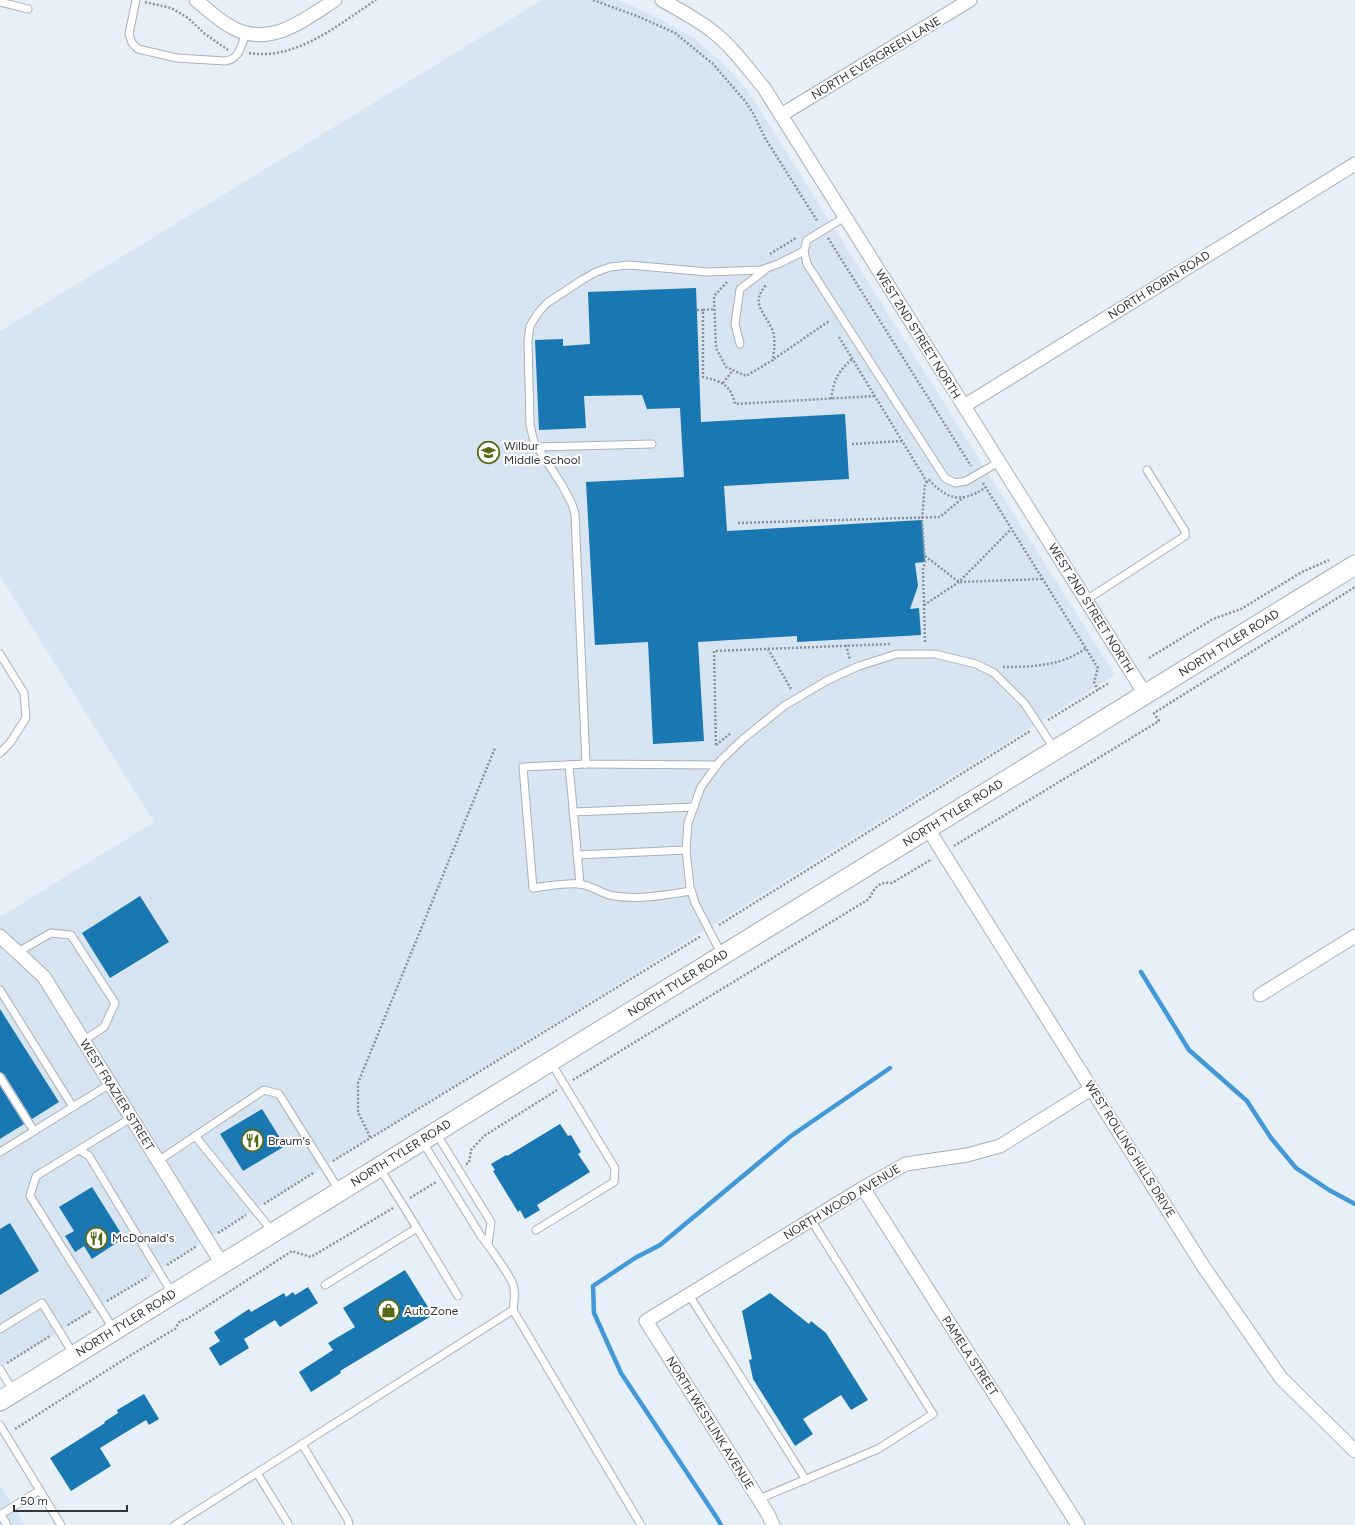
<svg xmlns="http://www.w3.org/2000/svg" width="1355" height="1525" font-family="Figtree,sans-serif">
<rect width="100%" height="100%" fill="#e7f0f8"/>
<!-- built -->
<g fill="#d7e5f2">
<path d="M542,0H618L655,16L695,39L726,66L748,91L1115,675L0,1368V917L154,822L0,576V331Z"/>
<path d="M0,1485L25,1525H0Z"/>
</g>
<g fill="none" stroke-linecap="round" stroke-linejoin="round">
<!-- stream -->
<g stroke="#4399d7" stroke-width="4.5">
<path d="M1141,972L1189,1050L1247,1101L1271,1138L1296,1168L1329,1190L1355,1204"/>
<path d="M721,1525L717,1518L621,1373L594,1313L593,1286L635,1258L660,1245L791,1136L890,1068"/>
</g>
</g>
<!-- building -->
<g fill="#1977b2">
<path d="M696,288L701,422L845,414L849,479L724,486L727,531L922,520L925,562L915,563L918,586L910,609L919,608L921,635L797,642V636L698,642L704,741L653,744L648,642L595,645L586,482L684,477L680,408L647,409L642,395L584,396L586,428L539,430L535,340L563,339V346L590,344L588,292Z"/>
<path d="M140,896L169,942L110,978L82,933Z"/>
<path d="M0,1009L59,1102L32,1119L4,1074L0,1072Z"/>
<path d="M0,1086L24,1124L0,1139Z"/>
<path d="M262,1109L285,1146L243,1171L220,1134Z"/>
<path d="M560,1124L568,1136L571,1135L581,1152L578,1154L590,1172L537,1205L540,1210L525,1219L520,1210L518,1212L493,1171L495,1170L491,1164L506,1155L507,1156Z"/>
<path d="M92,1187L124,1238L92,1259L84,1246L75,1252L65,1236L74,1231L59,1207Z"/>
<path d="M10,1223L39,1271L0,1295V1229Z"/>
<path d="M405,1270L433,1315L340,1371L341,1373L311,1392L299,1372L333,1350L328,1343L355,1327L343,1308Z"/>
<path d="M308,1287L318,1303L280,1327L275,1320L244,1339L249,1348L220,1366L209,1348L220,1341L214,1332L249,1309L251,1312L284,1293L286,1297L293,1292L295,1295Z"/>
<path d="M770,1293L809,1324L811,1321L826,1333L868,1400L851,1410L841,1395L803,1419L813,1434L795,1446L753,1379L749,1360L752,1359L742,1311Z"/>
<path d="M144,1394L159,1419L149,1425L146,1420L100,1448L111,1466L71,1491L50,1458L105,1423L104,1422L118,1413L117,1410Z"/>
</g>
<g fill="none" stroke-linecap="round" stroke-linejoin="round">
<defs>
<g id="lane">
<path d="M136,0L129,34L132,43L138,49L177,58L225,61C240,59 241,46 246,33"/>
<path d="M0,2L28,9"/>
<path d="M845,217L807,240L804,251L807,264L945,478L955,483L966,481L999,462"/>
<path d="M740,344L735,324L740,289L765,270"/>
<path d="M537,447L652,444"/>
<path d="M1086,600L1185,536V531L1147,470"/>
<path d="M0,654L24,693L26,718L10,743L0,753"/>
<path d="M586,764L523,767L533,888C547,886 565,883 579,884C592,885 603,895 614,896C640,900 666,895 691,891"/>
<path d="M569,765L580,884"/>
<path d="M717,765L586,764L575,514L572,504L562,485L534,442L530,425L528,341L530,326L538,313L547,303L582,280L596,272L610,267L629,265L708,272L761,270L778,264L804,251"/>
<path d="M573,812L694,807"/>
<path d="M577,855L686,850"/>
<path d="M18,952L51,933L71,935L115,1003L104,1027L83,1041"/>
<path d="M722,955L695,903L690,887L686,850L688,823L701,787L720,761L743,739L784,706L828,680L859,666L897,654H935L976,664L994,673L1025,704L1055,750"/>
<path d="M0,990L73,1107"/>
<path d="M0,1077L34,1131"/>
<path d="M436,1133L491,1222L488,1245"/>
<path d="M195,1136L273,1232"/>
<path d="M422,1141L481,1236C489,1246 508,1273 513,1284C516,1293 514,1301 513,1310"/>
<path d="M80,1150L89,1156L172,1293"/>
<path d="M0,1152L110,1084"/>
<path d="M158,1161L264,1090L279,1094L339,1190"/>
<path d="M417,1228L458,1296"/>
<path d="M536,1230L614,1182L615,1168L550,1061"/>
<path d="M325,1285L417,1228L379,1167"/>
<path d="M689,1295L806,1480"/>
<path d="M0,1329L42,1303L74,1355"/>
<path d="M114,1330L30,1196L36,1176L131,1118"/>
<path d="M0,1369L13,1391"/>
<path d="M0,1425L61,1525"/>
<path d="M302,1444L348,1520L349,1525"/>
<path d="M257,1473L289,1525"/>
<path d="M759,1499L878,1449L933,1414L811,1220"/>
<path d="M0,1515L40,1490"/>
<path d="M1,1515L7,1525"/>
<path d="M175,1525L513,1310L641,1525"/>
</g>
<g id="street">
<path d="M196,0C208,10 219,21 233,28C271,48 305,19 335,0"/>
<path d="M662,0C679,10 697,19 712,31C731,45 749,70 764,88L1145,694"/>
<path d="M781,115L970,0"/>
<path d="M964,406L1355,164"/>
<path d="M928,829L1203,1266L1281,1378L1355,1451"/>
<path d="M0,936L44,977L222,1264"/>
<path d="M1260,995L1355,936"/>
<path d="M863,1188L1078,1525"/>
<path d="M773,1525L768,1514L646,1321L863,1188L906,1164L967,1155L1000,1146L1091,1089"/>
</g>
<path id="secondary" d="M0,1401L1355,565"/>
</defs>
<!-- lane casing -->
<use href="#lane" stroke="#a9b1b8" stroke-width="9"/>
<!-- street casing -->
<use href="#street" stroke="#a9b1b8" stroke-width="15"/>
<!-- secondary casing -->
<use href="#secondary" stroke="#a9b1b8" stroke-width="21"/>
<!-- path -->
<g stroke="#8c9297" stroke-width="2.5" stroke-dasharray="2 2" stroke-linecap="butt">
<path d="M593,0L637,16L675,33L713,64L745,101L753,113L765,138L818,222"/>
<path d="M145,2L171,8L188,18L205,34L228,50"/>
<path d="M249,53C296,61 339,24 376,0"/>
<path d="M828,238L971,466"/>
<path d="M770,254L796,238"/>
<path d="M727,282L714,296L716,348L726,367L746,376L773,360C774,349 776,339 772,329C764,311 750,304 766,285"/>
<path d="M697,310H703V377C721,381 731,385 735,404L875,396"/>
<path d="M703,310L715,309"/>
<path d="M839,337L927,482"/>
<path d="M774,359L829,321"/>
<path d="M723,383L733,370"/>
<path d="M831,399C834,379 838,372 852,359"/>
<path d="M852,444L902,441"/>
<path d="M983,483L1098,668L1094,682L1098,690"/>
<path d="M738,523L940,517L964,497"/>
<path d="M925,556L959,582L1042,579"/>
<path d="M924,605L959,582L1011,529"/>
<path d="M925,642L923,569L925,562L922,520L925,484L929,480C948,500 961,503 985,488"/>
<path d="M846,645L850,660"/>
<path d="M768,649L791,689"/>
<path d="M1149,658L1213,619L1241,609L1302,572L1329,560"/>
<path d="M1003,667C1032,667 1062,666 1086,648"/>
<path d="M1048,720L1109,683"/>
<path d="M716,745L714,651L891,644"/>
<path d="M716,745L731,733"/>
<path d="M954,846L1141,732L1159,721L1154,713L1355,587"/>
<path d="M719,925L1030,731"/>
<path d="M573,1080L869,899C875,888 878,881 892,883L932,859"/>
<path d="M370,1137L358,1112V1083L495,748"/>
<path d="M333,1161L701,936"/>
<path d="M466,1164L469,1163L471,1150L484,1136L557,1090"/>
<path d="M410,1198L436,1182"/>
<path d="M264,1204L315,1172"/>
<path d="M218,1233L246,1215"/>
<path d="M167,1265L197,1246"/>
<path d="M107,1301L149,1276"/>
<path d="M68,1325L91,1311"/>
<path d="M7,1363L50,1336"/>
<path d="M15,1429L131,1355L175,1329L180,1321L187,1319L292,1251L311,1257L393,1208"/>
</g>
<!-- lane -->
<use href="#lane" stroke="#fff" stroke-width="7"/>
<!-- street -->
<use href="#street" stroke="#fff" stroke-width="13"/>
<!-- secondary -->
<use href="#secondary" stroke="#fff" stroke-width="19"/>
</g>
<!-- icons -->
<defs>
<symbol id="school-ring" viewBox="-11 -11 22 22"><circle r="9.5" fill="#fff" stroke="#576a16" stroke-width="1.5"/><path d="M0-5L7-2L0 1L-7-2ZM-4 1L0 2.5L4 1V4Q0 6-4 4Z" fill="#576a16"/></symbol>
<symbol id="restaurant-ring" viewBox="-11 -11 22 22"><circle r="9.5" fill="#fff" stroke="#576a16" stroke-width="1.5"/><path d="M-5-6h1v4h1v-4h1v4h1v-4h1v5L-1.5 .5V6h-2V.5L-5-1ZM5-6V6H3V1.5H1.5Q1.5-4 5-6Z" fill="#576a16"/></symbol>
<symbol id="shop-ring" viewBox="-11 -11 22 22"><circle r="9.5" fill="#fff" stroke="#576a16" stroke-width="1.5"/><path d="M-5-2.5h2.3a2.7 3.5 0 0 1 5.4 0H5L5.5 6h-11ZM-1.5-2.5h3a1.5 2.3 0 0 0-3 0Z" fill="#576a16"/></symbol>
</defs>
<g fill-rule="evenodd">
<use href="#school-ring" x="476" y="440" width="25" height="25"/>
<use href="#restaurant-ring" x="240" y="1128" width="25" height="25"/>
<use href="#restaurant-ring" x="84" y="1226" width="25" height="25"/>
<use href="#shop-ring" x="376" y="1298" width="25" height="25"/>
</g>
<g text-anchor="middle" dominant-baseline="central" stroke-width="4" stroke-linejoin="round" paint-order="stroke">
<!-- street labels -->
<g font-size="12" fill="#323538" stroke="#fff">
<text transform="translate(876 58) rotate(-31)">NORTH EVERGREEN LANE</text>
<text transform="translate(1159 285) rotate(-32)">NORTH ROBIN ROAD</text>
<text transform="translate(918 334) rotate(58)">WEST 2ND STREET NORTH</text>
<text transform="translate(1091 608) rotate(58)">WEST 2ND STREET NORTH</text>
<text transform="translate(1229 643) rotate(-32)">NORTH TYLER ROAD</text>
<text transform="translate(953 813) rotate(-32)">NORTH TYLER ROAD</text>
<text transform="translate(678 983) rotate(-32)">NORTH TYLER ROAD</text>
<text transform="translate(117 1095) rotate(58)">WEST FRAZIER STREET</text>
<text transform="translate(1130 1149) rotate(58)">WEST ROLLING HILLS DRIVE</text>
<text transform="translate(401 1153) rotate(-32)">NORTH TYLER ROAD</text>
<text transform="translate(842 1202) rotate(-31)">NORTH WOOD AVENUE</text>
<text transform="translate(126 1323) rotate(-32)">NORTH TYLER ROAD</text>
<text transform="translate(970 1356) rotate(57)">PAMELA STREET</text>
<text transform="translate(710 1423) rotate(58)">NORTH WESTLINK AVENUE</text>
</g>
<!-- poi labels -->
<g font-size="12" fill="#323538" stroke="#fff" text-anchor="start">
<text x="504" y="446">Wilbur<tspan x="504" dy="14">Middle School</tspan></text>
<text x="268" y="1141">Braum's</text>
<text x="112" y="1238">McDonald's</text>
<text x="404" y="1311">AutoZone</text>
</g>
</g>
<!-- scale -->
<path d="M14 1505v6h113v-6" fill="none" stroke="#323538" stroke-width="2"/>
<text x="20" y="1505" font-size="12" fill="#323538" stroke="#ffffff" stroke-width="3" paint-order="stroke">50 m</text>
</svg>
